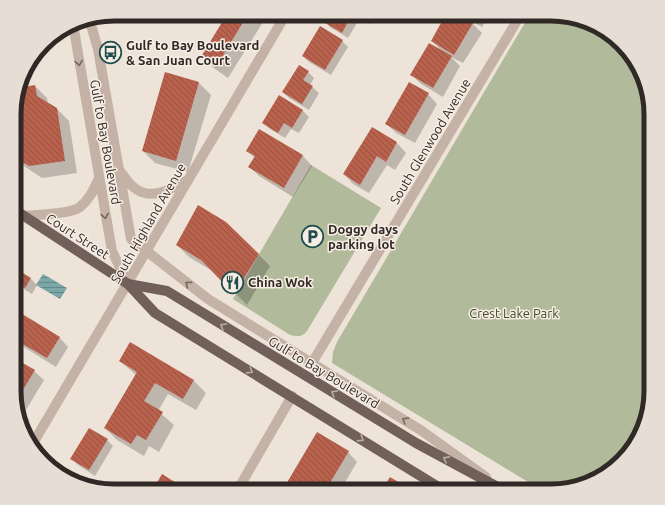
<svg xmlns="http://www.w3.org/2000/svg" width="665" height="505" font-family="Ubuntu,sans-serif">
<defs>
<pattern id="water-rules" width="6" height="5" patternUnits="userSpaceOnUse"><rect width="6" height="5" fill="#7ba7a7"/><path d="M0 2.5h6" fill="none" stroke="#658888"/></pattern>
<pattern id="building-back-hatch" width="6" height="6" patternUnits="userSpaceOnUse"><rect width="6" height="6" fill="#b8614c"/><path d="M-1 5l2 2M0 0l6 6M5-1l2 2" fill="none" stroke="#96503f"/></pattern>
</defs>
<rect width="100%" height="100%" fill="#eee3d8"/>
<!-- park -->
<g fill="#b1ba9a">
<path d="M530,14H558L589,21L617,39L641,70L651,113V398L643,430L626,457L595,481L552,491H543L332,363L333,352L337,342Z"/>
<path d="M311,165L381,208L307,331C302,337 298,337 290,335L233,299Z"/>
</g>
<!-- water -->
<path fill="url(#water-rules)" d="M43,274L67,288L60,299L36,285Z"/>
<!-- shadow -->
<g fill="#0003">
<path d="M229,14H268L228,78L215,69L203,57Z"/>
<path d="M327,14H373L375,16L370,24L360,18L348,38L330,27L323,20Z"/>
<path d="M382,14H390L388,18Z"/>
<path d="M458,14H490L482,27L469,20L482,33L463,63L451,57L460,66L443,97L421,84L412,75L442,51L432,41Z"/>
<path d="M342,41L348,47L331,75L309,62L303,56Z"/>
<path d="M308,72L314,78L310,85L319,93L309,110L289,98L283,92Z"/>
<path d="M199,83L211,95L188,172L155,163L143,151Z"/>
<path d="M35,86L47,98L48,104L56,108L69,121L77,173L42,178L15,160V100L19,89Z"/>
<path d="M428,94L437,104L415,143L396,133L386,123Z"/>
<path d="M302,110L309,117L299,133L291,129L285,138L270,129L263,123Z"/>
<path d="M372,129L397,143L406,153L395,170L387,165L369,193L353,184L344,174Z"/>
<path d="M260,130L303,156L312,166L293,197L259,176L250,167L255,158L247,151Z"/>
<path d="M177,245L258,254L270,266L247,305L214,272L189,257Z"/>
<path d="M15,269L31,279L37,285L32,294L14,283Z"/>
<path d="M14,310L59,337L68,347L56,367L14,341Z"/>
<path d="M130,344L194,381L206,393L196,410L168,394L158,411L174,425L159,452L149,446L144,456L117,440L105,428L136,375L120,361Z"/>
<path d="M34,371L44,380L20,420L14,398Z"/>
<path d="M107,440L113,446L95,476L78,465L72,459Z"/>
<path d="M348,452L357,462L340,491H283Z"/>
</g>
<!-- building -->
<g fill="url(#building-back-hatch)">
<path d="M227,14H248L216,67L201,57Z"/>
<path d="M326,14H352L342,33L322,21Z"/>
<path d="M446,14H458L473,23L454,55L431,41Z"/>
<path d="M320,26L343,40L325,70L302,56Z"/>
<path d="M429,43L452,56L433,88L410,75Z"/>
<path d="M299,65L309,71L303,80L313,86L302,104L282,92Z"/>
<path d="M165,72L199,82L176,161L142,151Z"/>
<path d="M409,82L429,93L405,135L385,124Z"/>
<path d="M35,85L37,96L57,108L65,161L29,166L15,157V100L19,88Z"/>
<path d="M279,95L303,110L292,128L284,123L278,133L262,123Z"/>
<path d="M372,127L397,142L386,162L377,156L360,185L343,174Z"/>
<path d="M259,129L303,155L284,188L248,167L255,156L246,151Z"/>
<path d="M198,205L226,222L259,254L234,294L201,260L176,245Z"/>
<path d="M15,268L31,278L25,288L14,282Z"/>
<path d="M14,309L60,337L47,358L14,339Z"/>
<path d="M130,342L194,380L183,399L155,383L144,401L163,412L146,440L137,435L131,444L104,428L137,372L119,361Z"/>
<path d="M16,359L35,370L15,403L14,398V362Z"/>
<path d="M89,428L108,439L89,470L70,459Z"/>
<path d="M317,432L349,451L325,491H282Z"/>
<path d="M162,474L186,489L185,491H152Z"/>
<path d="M390,477L413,491H381Z"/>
</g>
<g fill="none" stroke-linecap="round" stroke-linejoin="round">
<!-- minor -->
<g stroke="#c4b2a6" stroke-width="10">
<path d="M312,363L521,14"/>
<path d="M237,491L292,396"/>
</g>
<!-- tertiary -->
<g stroke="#c4b2a6" stroke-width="10">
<path d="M89,18L98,49L131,239L208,299L422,431L486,477"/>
<path d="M73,24L112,251L128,284"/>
<path d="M119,170C124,176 129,185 136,189C153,201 173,188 188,180"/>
<path d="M24,216C37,215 71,214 80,207C90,199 94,189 99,178"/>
<path d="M32,445L286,14"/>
</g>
<!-- primary -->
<g stroke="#716059" stroke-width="10">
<path d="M15,210L128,284L155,313L445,491"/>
<path d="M128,284L167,291L416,443L505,491"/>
</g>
</g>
<!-- one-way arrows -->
<defs><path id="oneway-chevron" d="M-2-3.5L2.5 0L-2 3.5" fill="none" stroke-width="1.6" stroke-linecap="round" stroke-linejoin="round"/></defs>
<g stroke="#736760">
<use href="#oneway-chevron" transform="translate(79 63) rotate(80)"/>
<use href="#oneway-chevron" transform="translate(105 216) rotate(81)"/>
<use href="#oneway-chevron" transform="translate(188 284) rotate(-143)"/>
<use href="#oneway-chevron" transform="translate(405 420) rotate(-148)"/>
</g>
<g stroke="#baaea5">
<use href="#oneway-chevron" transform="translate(223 326) rotate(-149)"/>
<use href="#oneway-chevron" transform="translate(250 371) rotate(32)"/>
<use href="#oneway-chevron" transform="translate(334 393) rotate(-149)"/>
<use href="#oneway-chevron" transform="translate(361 439) rotate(32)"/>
<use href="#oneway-chevron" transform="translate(446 459) rotate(-152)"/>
</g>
<!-- icons -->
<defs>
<symbol id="bus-ring" viewBox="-11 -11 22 22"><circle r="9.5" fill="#f6ede4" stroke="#204d4d" stroke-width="1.5"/><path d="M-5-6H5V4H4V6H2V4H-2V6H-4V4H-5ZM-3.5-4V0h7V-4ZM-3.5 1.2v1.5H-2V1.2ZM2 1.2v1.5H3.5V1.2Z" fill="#204d4d"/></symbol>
<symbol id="parking-ring" viewBox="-11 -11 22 22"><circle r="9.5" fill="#f6ede4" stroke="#204d4d" stroke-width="1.5"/><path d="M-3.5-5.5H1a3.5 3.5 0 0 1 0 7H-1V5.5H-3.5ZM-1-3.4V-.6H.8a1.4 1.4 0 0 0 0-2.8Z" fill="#204d4d"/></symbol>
<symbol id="restaurant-ring" viewBox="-11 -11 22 22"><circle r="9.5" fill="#f6ede4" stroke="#204d4d" stroke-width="1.5"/><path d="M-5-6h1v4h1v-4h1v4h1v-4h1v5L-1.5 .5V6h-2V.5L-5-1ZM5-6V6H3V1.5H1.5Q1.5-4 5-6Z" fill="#204d4d"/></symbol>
</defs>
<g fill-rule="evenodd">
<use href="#bus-ring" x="98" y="40" width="25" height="25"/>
<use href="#parking-ring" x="300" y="224" width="25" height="25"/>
<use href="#restaurant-ring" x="220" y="270" width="25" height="25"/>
</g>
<g text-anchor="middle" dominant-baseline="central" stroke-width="3" stroke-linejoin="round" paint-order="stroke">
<!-- poi labels -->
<g font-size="13" font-weight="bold" fill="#312926" stroke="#f6ede4" text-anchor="start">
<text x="126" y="45">Gulf to Bay Boulevard<tspan x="126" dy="15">&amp; San Juan Court</tspan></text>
<text x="328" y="229">Doggy days<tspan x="328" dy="15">parking lot</tspan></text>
<text x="248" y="282">China Wok</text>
</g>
<!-- street labels -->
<g font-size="13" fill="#312926" stroke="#f6ede4">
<text transform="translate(430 141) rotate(-59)">South Glenwood Avenue</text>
<text transform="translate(106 142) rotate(80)">Gulf to Bay Boulevard</text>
<text transform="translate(148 223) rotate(-60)">South Highland Avenue</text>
<text transform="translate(78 236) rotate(33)">Court Street</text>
<text transform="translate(324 372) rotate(31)">Gulf to Bay Boulevard</text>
</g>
<!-- park labels -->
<g font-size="13" fill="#424c2d" stroke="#f6ede4">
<text x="514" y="313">Crest Lake Park</text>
</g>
</g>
<!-- crop -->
<path d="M0 0H665V505H0ZM114 21H551A93 93 0 0 1 644 114V391A93 93 0 0 1 551 484H114A93 93 0 0 1 21 391V114A93 93 0 0 1 114 21Z" fill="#e6ddd5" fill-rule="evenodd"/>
<path fill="none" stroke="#312926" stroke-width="5" d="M114 21H551A93 93 0 0 1 644 114V391A93 93 0 0 1 551 484H114A93 93 0 0 1 21 391V114A93 93 0 0 1 114 21Z"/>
</svg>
